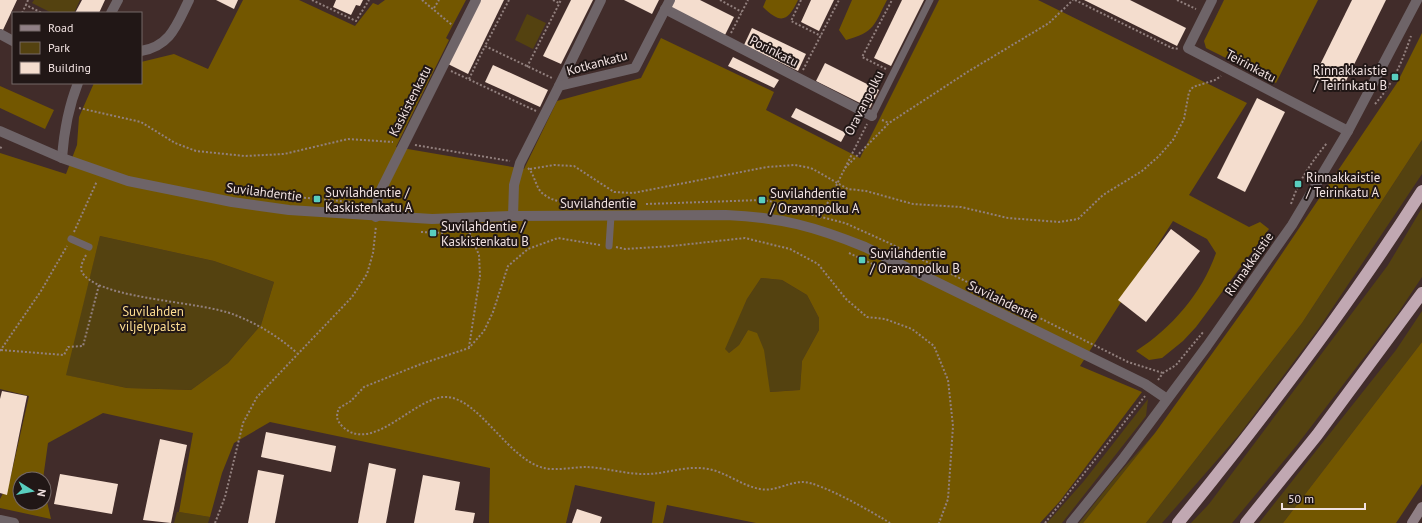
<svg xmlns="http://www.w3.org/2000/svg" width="1422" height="523" font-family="'PT Sans',sans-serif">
<rect width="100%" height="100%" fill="#412c2a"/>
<!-- green -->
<g fill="#544210">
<path d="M34,0H80L74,13H52L32,3Z"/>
<path d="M527,14L546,23L533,49L515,40Z"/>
<path d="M1422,140V174L1319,328L1239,435L1162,523H1146L1302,323Z"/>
<path d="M1422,208V277L1398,313L1297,445L1232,523H1191L1209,504L1388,265Z"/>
<path d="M100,236L214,261L274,282L261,325L228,363L191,390L127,388L65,375Z"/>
<path d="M761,278L782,280L807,295L819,318V330L802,361L800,390L769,392L767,373L748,330L739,345L729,353L724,349L747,299Z"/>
<path d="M1422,311V342L1283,523H1259L1396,350Z"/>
<path d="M1148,399L1146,416L1062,523H1047L1084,481Z"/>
<path d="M1155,433L1083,523H1079L1113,480Z"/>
<path d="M177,512H179L210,517L208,523H174Z"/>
</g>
<!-- forest -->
<g fill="#735700" fill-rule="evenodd">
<path d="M243,0H299L355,26L373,3L378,5L385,0H466L446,38L449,40L396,147L524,169L557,101L641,78L661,38L774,92L766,110L860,158L939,0H1038L1247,103L1189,195L1249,227L1260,222L1269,229L1196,327L1183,341L1162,358L1149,360L1136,351C1172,328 1202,293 1216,253L1207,239L1173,221L1080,366L1142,392L1060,501L1040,523H756L667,505L663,523H652L655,502L575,485L566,523H489L490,468L270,422L234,443L222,473L210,517L179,512L193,433L103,413L48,443L43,479H20V503H44V488L51,519L0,508V499L10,480L29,396L0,389V153L66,174L77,145L79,117L94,83H141V62L174,54L208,69ZM100,236L214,261L274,282L261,325L228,363L191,390L127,388L66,375ZM761,278L782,280L807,295L819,318V330L802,361L800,390L770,392L764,350L757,333L748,330L739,345L729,353L725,349L747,299Z"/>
<path d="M766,0H798C788,21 781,25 763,7Z"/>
<path d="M852,0H887C874,25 875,32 846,40L839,30Z"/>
<path d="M1224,0H1318L1276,83L1206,48L1204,41Z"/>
<path d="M1422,33V140L1302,323L1146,523H1083L1155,433L1252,298L1397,83Z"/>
<path d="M0,86L54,110L45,129L0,108Z"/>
<path d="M1422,342V484L1396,523H1283Z"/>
</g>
<!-- building -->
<g fill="#f4ddce">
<path d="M0,0H17L3,30L0,29Z"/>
<path d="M82,0H105L99,13H75Z"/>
<path d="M216,0H238L234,9Z"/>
<path d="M336,0H363L360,6L356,5L351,15L333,7Z"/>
<path d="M480,0H504L468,74L448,64Z"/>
<path d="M571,0H593L561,64L543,56Z"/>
<path d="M624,0H659L652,14Z"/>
<path d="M673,0H700L734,17L725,35L670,7Z"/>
<path d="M811,0H834L819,31L801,22Z"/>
<path d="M902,0H924L891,66L874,58Z"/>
<path d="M1084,0H1130L1186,28L1177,46Z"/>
<path d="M1352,0H1386L1341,91L1314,77Z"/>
<path d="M752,28L806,54L798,71L744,45Z"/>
<path d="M733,57L779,80L774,88L728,66Z"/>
<path d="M825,63L879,90L870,108L816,81Z"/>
<path d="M493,65L548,90L540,107L485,82Z"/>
<path d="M1257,98L1285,112L1245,192L1217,178Z"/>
<path d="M796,108L846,133L841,142L791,117Z"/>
<path d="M1171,229L1200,251L1146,322L1118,300Z"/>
<path d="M2,391L27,396L7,495L0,493V399Z"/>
<path d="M266,432L336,446L331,472L261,457Z"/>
<path d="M160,439L187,445L171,523L143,520Z"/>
<path d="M369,463L396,469L386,523H358Z"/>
<path d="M258,470L284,475L275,523H248Z"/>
<path d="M60,474L118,484L112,514L54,504Z"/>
<path d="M423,475L460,482L455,510L475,513L473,523H414Z"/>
<path d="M577,509L602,517L600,523H572Z"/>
</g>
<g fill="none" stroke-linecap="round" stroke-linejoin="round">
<!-- path -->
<g stroke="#92807e" stroke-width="2" stroke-dasharray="2 2" stroke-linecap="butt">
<path d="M28,0L26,5L42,13"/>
<path d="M312,0L356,21L369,0"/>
<path d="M422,0L452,25"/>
<path d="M509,0L485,46L552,78"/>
<path d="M553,0L559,3"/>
<path d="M720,0L742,12"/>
<path d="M801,0L791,21L821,36"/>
<path d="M1075,0L1172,48L1179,49"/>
<path d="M1177,0L1196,9"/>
<path d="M434,8L439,0"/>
<path d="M22,13L26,5"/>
<path d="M731,33L748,0"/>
<path d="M527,67L561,0"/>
<path d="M886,69L862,57L892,0"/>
<path d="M803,70L839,0"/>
<path d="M451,71L536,111"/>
<path d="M469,79L485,46"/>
<path d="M1375,104C1393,84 1402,62 1411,36"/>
<path d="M79,108L141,122L175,143L196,151L245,156L284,154L348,139L393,142"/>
<path d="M882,120L889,123"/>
<path d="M415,145L510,161"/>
<path d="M0,147L3,149"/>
<path d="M528,168C535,175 535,186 542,193C561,209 596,203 619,204"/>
<path d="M845,168L889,123L969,71L1049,23L1073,0"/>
<path d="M530,169L554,165L574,166L614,192L633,193L767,167L795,165L811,168L848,189L866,191L913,204L961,207L1008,218L1059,222L1078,219L1103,195L1142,171L1159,156L1173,140L1184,119L1189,92L1193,87L1215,80L1221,76"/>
<path d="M296,197L351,202"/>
<path d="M646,204L762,200L774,202L805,213L845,223L889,243L1128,362L1163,373"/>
<path d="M1291,204C1299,180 1311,163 1327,143"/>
<path d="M820,218L867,124"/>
<path d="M468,229L479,255L480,276L469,347"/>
<path d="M74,232L97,181"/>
<path d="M421,232L444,233"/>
<path d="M600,245L558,238L528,249L508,266L493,312L484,331L469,348L421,364L364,387L351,401L339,408C336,416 336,420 343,427C374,455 416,394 448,397C481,401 509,460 544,468C557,471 573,467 587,467C607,468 629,475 649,474C669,473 688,465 708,469C726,472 742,486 760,489C775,492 788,482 803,482C820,482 874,513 890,523"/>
<path d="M616,247L625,249L672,246L745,238L790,249L818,264L846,299L867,317L885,319L912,329L934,346L948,380L953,426L948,499L939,523"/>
<path d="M849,253L883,269"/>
<path d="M86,255C83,261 78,269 84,275C106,300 201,301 235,315C258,324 279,337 297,353"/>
<path d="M1,350L64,355L68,347L83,346L99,285"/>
<path d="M0,351L41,291L67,246"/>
<path d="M1158,380L1163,373L1176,365L1204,331"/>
<path d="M215,523L225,497L243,423L257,397L352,297L367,274L373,253L376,226"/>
<path d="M1045,523L1145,396"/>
</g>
<!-- service -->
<g stroke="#6e6468" stroke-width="7">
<path d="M872,116L930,0"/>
<path d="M71,239L89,247"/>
<path d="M609,246L611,216"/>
</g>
<!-- minor -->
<g stroke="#6e6468" stroke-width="10">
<path d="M1212,0L1188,48L1348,131"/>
<path d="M665,9L872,116"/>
<path d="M111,13L118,0"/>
<path d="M0,34L13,41"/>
<path d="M141,51C171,46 177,24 189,0"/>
<path d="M559,86L601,0"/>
<path d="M62,158C64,131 68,108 78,83"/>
<path d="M513,216L514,185L520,163L559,86L635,68L670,0"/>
<path d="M376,217L378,196L476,0"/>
<path d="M0,520L14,523"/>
</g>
<!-- tertiary -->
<g stroke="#6e6468" stroke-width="10">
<path d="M0,131L62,158L128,181L232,202L289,210L432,219L513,216L726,215C780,217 816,227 865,247L1145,384L1167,399"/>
<path d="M1071,523L1122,460L1207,346L1292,225L1348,131L1417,0"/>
</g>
<!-- secondary -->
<path stroke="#908086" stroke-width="10" d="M1412,523L1422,507"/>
<!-- motorway -->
<g stroke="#c1a8b2" stroke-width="12">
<path d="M1178,523C1265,416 1348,307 1422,191"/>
<path d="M1246,523L1317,435L1422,293"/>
</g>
</g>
<!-- markers -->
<g fill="#59cebf" stroke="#211716" stroke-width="1.5">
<rect x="1391" y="73" width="8" height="8" rx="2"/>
<rect x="1294" y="180" width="8" height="8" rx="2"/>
<rect x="313" y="195" width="8" height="8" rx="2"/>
<rect x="758" y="196" width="8" height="8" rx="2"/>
<rect x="429" y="229" width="8" height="8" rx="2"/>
<rect x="858" y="256" width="8" height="8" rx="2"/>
</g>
<g text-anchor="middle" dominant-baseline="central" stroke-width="4" stroke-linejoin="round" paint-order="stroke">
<!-- street labels -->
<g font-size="13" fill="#f1e2e1" stroke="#211716">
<text transform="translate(774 51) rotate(27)">Porinkatu</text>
<text transform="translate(597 63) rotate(-15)">Kotkankatu</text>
<text transform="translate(1251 66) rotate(28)">Teirinkatu</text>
<text transform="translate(410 101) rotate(-63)">Kaskistenkatu</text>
<text transform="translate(864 103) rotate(-63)">Oravanpolku</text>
<text transform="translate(264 192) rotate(7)">Suvilahdentie</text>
<text x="598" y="203">Suvilahdentie</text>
<text transform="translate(1249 264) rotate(-55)">Rinnakkaistie</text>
<text transform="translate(1003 301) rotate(26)">Suvilahdentie</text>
</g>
<!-- poi labels -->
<g font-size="13" fill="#f1e2e1" stroke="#211716" text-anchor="start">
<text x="1387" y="70" text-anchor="end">Rinnakkaistie<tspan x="1387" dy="15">/ Teirinkatu B</tspan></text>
<text x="1306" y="177">Rinnakkaistie<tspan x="1306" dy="15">/ Teirinkatu A</tspan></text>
<text x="325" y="192">Suvilahdentie /<tspan x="325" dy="15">Kaskistenkatu A</tspan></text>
<text x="770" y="193">Suvilahdentie<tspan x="770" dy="15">/ Oravanpolku A</tspan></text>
<text x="441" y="226">Suvilahdentie /<tspan x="441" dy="15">Kaskistenkatu B</tspan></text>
<text x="870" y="253">Suvilahdentie<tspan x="870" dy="15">/ Oravanpolku B</tspan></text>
</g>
<!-- park labels -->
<g font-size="13" fill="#fede91" stroke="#211716">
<text x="153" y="311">Suvilahden<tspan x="153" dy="15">viljelypalsta</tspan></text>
</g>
</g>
<!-- legend -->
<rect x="12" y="12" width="130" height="72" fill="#211716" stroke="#746867"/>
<rect x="20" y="25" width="20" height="6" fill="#908086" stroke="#746867"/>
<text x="48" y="32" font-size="12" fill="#f1e2e1">Road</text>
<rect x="20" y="42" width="20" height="12" fill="#544210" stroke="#746867"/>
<text x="48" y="52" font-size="12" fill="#f1e2e1">Park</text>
<rect x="20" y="62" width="20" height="12" fill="#f4ddce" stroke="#746867"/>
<text x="48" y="72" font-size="12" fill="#f1e2e1">Building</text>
<!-- north arrow -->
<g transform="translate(32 491) rotate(101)"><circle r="19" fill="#211716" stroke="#746867"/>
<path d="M0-3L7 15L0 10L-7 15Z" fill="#59cebf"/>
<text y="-6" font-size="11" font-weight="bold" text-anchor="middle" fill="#f1e2e1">N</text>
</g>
<!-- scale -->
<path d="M1282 503v6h83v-6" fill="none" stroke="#f1e2e1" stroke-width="2"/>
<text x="1288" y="503" font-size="12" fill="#f1e2e1" stroke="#211716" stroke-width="3" paint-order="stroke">50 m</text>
</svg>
